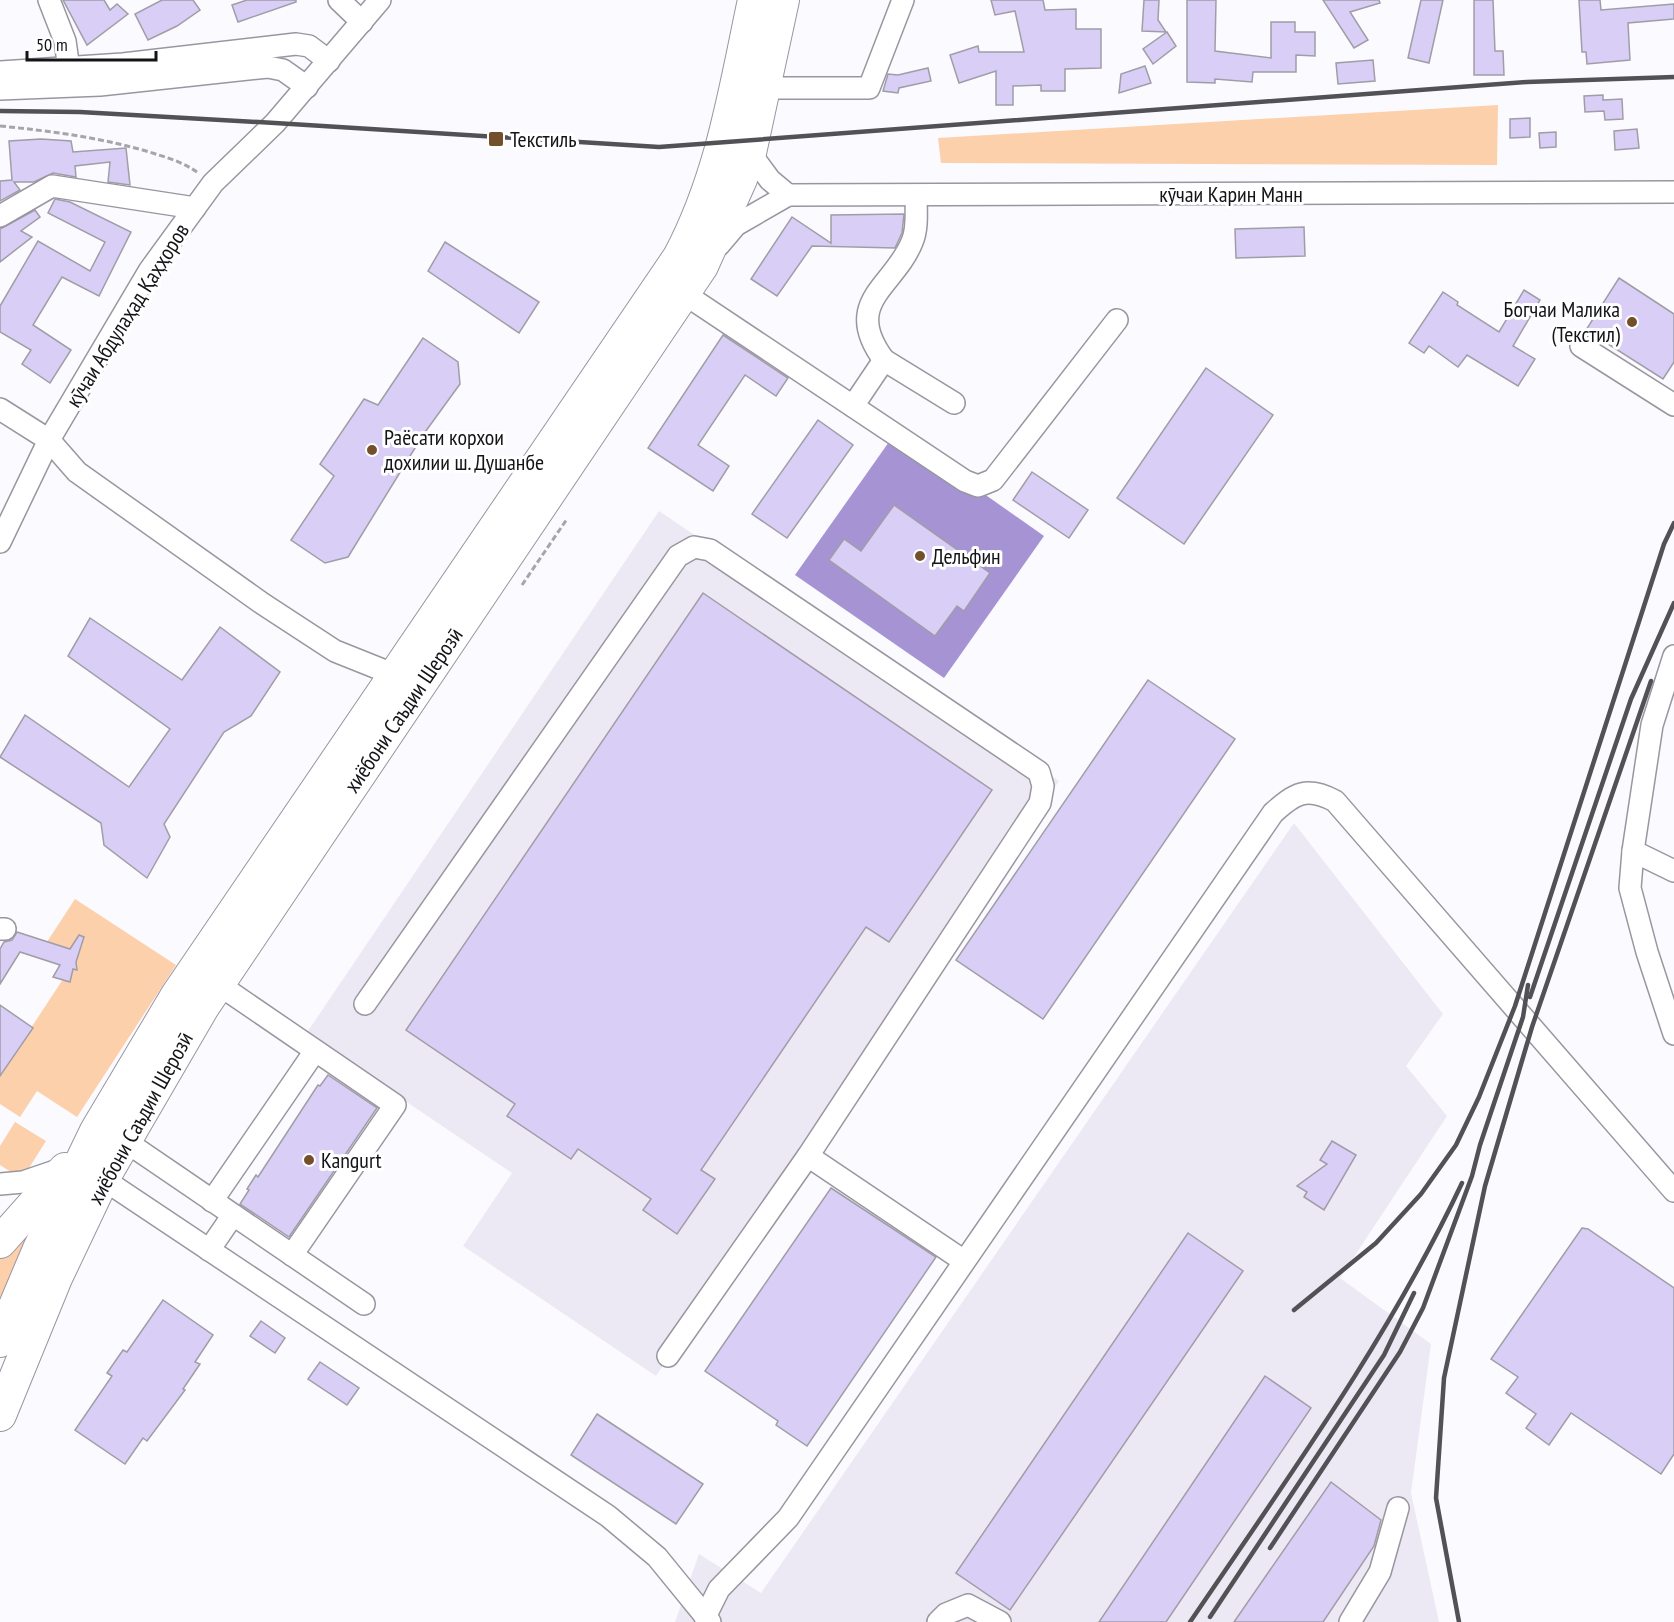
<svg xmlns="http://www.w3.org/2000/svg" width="1674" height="1622" font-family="'PT Sans Narrow',sans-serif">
<rect width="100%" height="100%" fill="#fbfaff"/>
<!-- built -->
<g fill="#ece9f4">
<path d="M659,511L1059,781L656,1376L463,1246L512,1173L306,1034Z"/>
<path d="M1294,823L1443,1014L1406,1066L1447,1116L1340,1278L1431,1344L1411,1493L1439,1622H675L699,1554L761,1593Z"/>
</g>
<!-- green -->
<g fill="#fcd0aa">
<path d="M1498,105L1497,165L941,163L938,138Z"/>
<path d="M75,899L176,965L77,1117L37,1091L20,1117L0,1104V1075L73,964L45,945Z"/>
<path d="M15,1122L46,1141L22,1179L0,1165V1146Z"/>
<path d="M36,1221L0,1304V1256Z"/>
</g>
<!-- water -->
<path fill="#a693d3" d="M896,432L1044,536L944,678L795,575Z"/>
<!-- building -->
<g fill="#d9cef6" stroke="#a09da7" stroke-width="1.5">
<path d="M63,0H104L110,10L117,4L128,14L87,45Z"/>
<path d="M162,0H193L200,10L177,26L148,40L135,14Z"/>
<path d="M247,0H296V2L238,22L232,5Z"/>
<path d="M991,0H1043L1045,10L1076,9V29H1101V68L1065,69V91H1041V85L1013,86V105H996V71L959,83L950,55L978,46L979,52H1024L1015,11L995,15Z"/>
<path d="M1144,0H1159L1158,20L1166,32L1142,31Z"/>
<path d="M1187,0H1216L1215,51L1271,58V22H1295V32H1315V56L1296,55V72H1253L1252,82L1215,79V83L1187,82Z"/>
<path d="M1323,0H1379L1380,3L1350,12L1368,40L1354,48Z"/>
<path d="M1421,0H1443L1429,63L1408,58Z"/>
<path d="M1474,0H1493L1495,51H1503L1504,75H1474Z"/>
<path d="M1579,0H1600L1601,10L1674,4V19L1628,23L1630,60L1587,64L1586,52H1582Z"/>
<path d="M1167,32L1176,46L1153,64L1143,49Z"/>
<path d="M1373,60L1375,81L1338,84L1336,63Z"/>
<path d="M1145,66L1151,83L1119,93L1121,74Z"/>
<path d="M928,68L931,81L899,88L898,93L883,91L888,74L898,75Z"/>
<path d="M1603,95V100L1622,99L1623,119L1605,120L1604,111L1585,112L1584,96Z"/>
<path d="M1530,118V137L1510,138V119Z"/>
<path d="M1637,129L1639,148L1615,150L1614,131Z"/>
<path d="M1556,132V147L1540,148L1539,133Z"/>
<path d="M41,139L71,141L73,152L126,148L130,185L108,182L110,162L75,166L76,177L53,173L34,182H14L20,190L0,201V181L12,180L9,141Z"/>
<path d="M55,199L70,202L131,232L99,296L62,277L33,325L71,350L50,383L22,364L31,350L0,332V306L38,241L90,271L105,242L48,213Z"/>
<path d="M35,210L40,217L21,231L32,237L0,262V229Z"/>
<path d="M904,214L902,233L895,248L812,246L777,296L751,279L792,217L831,243V215Z"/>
<path d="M1304,227L1305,256L1236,258L1235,229Z"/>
<path d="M445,242L539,302L519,333L428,271Z"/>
<path d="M1619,278L1674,314V362L1663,379L1586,330Z"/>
<path d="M1524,290L1540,300L1513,346L1535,359L1518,386L1467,355L1458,367L1429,346L1424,353L1409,343L1443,292L1458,302L1457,305L1499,332Z"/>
<path d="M723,335L788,378L776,396L745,375L698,445L729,466L713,491L648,448Z"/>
<path d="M423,338L458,362L460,384L423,435L348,557L325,563L291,540L334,476L320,464L364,399L378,405Z"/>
<path d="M1206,368L1273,415L1184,544L1117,498Z"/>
<path d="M818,420L853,445L787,538L752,514Z"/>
<path d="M1032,472L1088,510L1069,538L1013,500Z"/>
<path d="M894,505L990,573L964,611L957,606L935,636L829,560L844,539L861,551Z"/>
<path d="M703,593L992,790L889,942L866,927L701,1170L715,1179L677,1234L643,1210L651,1199L578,1149L571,1159L507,1116L515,1104L406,1030Z"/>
<path d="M90,618L182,680L220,627L280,672L251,716L224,732L164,824L170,837L147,878L104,845L101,823L0,757L25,715L129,787L170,729L68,656Z"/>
<path d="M1148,680L1235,739L1043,1019L956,960Z"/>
<path d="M17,932L70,949L79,935L84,937L76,962L77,970L73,969L70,982L53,977L60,965L20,952L0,984V949L4,942L12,940Z"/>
<path d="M0,1005L33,1028L0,1076Z"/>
<path d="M328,1075L377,1108L289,1237L240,1204L249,1190L247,1189L256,1175L258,1177L318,1085L320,1086Z"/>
<path d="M1332,1141L1356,1155L1324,1210L1304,1197L1307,1192L1297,1186L1327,1164L1320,1160Z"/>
<path d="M831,1188L936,1257L807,1446L776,1425L778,1421L705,1371Z"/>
<path d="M1582,1228L1588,1229L1674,1288V1454L1661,1474L1571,1413L1549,1445L1526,1428L1536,1414L1506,1393L1518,1377L1491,1359Z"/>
<path d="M1188,1233L1243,1271L1010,1610L956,1573Z"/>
<path d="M163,1300L213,1335L195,1362L200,1364L183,1389L185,1390L147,1441L143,1438L125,1464L75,1430L112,1376L107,1373L123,1350L127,1352Z"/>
<path d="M261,1321L285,1338L275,1353L250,1336Z"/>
<path d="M320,1362L359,1388L347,1405L308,1379Z"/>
<path d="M1265,1376L1311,1408L1166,1622H1099Z"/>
<path d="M597,1414L703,1484L676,1524L571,1455Z"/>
<path d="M1331,1482L1381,1520L1374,1546L1323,1622H1234Z"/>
</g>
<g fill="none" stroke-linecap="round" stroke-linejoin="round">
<defs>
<g id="minor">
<path d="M49,0L65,41L69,69"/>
<path d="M339,0L362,22"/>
<path d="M0,72L123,64L296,44L309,46L329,61"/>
<path d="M764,88H869L903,0"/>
<path d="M0,89L100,85L268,67L283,70L307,87"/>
<path d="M788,195L1674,192"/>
<path d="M0,216L52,186L195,208"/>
<path d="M719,245L736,225L788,195L770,180L750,153"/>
<path d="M683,293L965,481L978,486L993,480L1117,320"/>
<path d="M1581,346L1674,405"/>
<path d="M884,360C841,302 894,287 912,242C918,229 916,210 916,196"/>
<path d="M853,406L884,360L954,403"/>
<path d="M0,409L49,440L77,472L263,604L335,651L395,675"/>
<path d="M0,542L49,440L149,271L213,183L275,123L380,0"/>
<path d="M1633,851L1652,725L1674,656"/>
<path d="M1674,871L1633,851L1630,888L1647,952L1674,1034"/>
<path d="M0,929H5"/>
<path d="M218,984L395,1105L292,1255"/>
<path d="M365,1004L678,556L694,547L710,550L1039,772L1043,786L1040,803L808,1156L668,1356"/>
<path d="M125,1141L364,1304"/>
<path d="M808,1156L964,1261"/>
<path d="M103,1179L608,1516L657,1557L710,1622"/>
<path d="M0,1184L23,1182L64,1168"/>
<path d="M212,1201L315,1051"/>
<path d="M209,1250L233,1215"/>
<path d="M705,1617L719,1589L788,1518L1273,813C1295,793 1307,786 1335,801L1674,1191"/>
<path d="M938,1622L946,1614L968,1605L1000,1622"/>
<path d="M1350,1622L1380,1572L1398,1508"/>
</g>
<g id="highway">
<path d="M0,1242L65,1169"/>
<path d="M0,1341L39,1249L96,1131L177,995L679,257C722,176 735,89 754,0"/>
<path d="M0,1415L56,1278L103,1179L203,1007L702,266L741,179L750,153L783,0"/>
</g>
</defs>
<!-- minor casing -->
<use href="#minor" stroke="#9996a0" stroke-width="24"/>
<!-- highway casing -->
<use href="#highway" stroke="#9996a0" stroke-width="34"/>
<!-- path -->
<g stroke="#a6a5aa" stroke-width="3" stroke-dasharray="6 3" stroke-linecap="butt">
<path d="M0,126C50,131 97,137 146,151C165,157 181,161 197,172"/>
<path d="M522,585L567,519"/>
</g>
<!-- minor -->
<use href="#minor" stroke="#fff" stroke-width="21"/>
<!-- highway -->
<use href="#highway" stroke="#fff" stroke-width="32"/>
<!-- rail -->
<g stroke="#525156" stroke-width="4.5">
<path d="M0,111L80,112L275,123L659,147L1527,82L1674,77"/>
<path d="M1530,997L1631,699L1674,603"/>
<path d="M1294,1310L1376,1243L1421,1194L1456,1145L1479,1097L1515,1006L1664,544L1674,523"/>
<path d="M1270,1548L1400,1352L1423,1308L1472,1176L1480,1145L1523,1017L1528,985"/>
<path d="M1210,1617L1384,1355L1414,1293"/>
<path d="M1190,1622C1287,1479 1388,1340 1462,1183"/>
<path d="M1459,1622L1436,1498L1444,1378L1485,1186L1532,1027L1651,681"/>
</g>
</g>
<!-- markers -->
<g fill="#744f2b" stroke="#fff" stroke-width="2">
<rect x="488" y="131" width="16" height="16" rx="3"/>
<circle cx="1632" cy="322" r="6"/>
<circle cx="372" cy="450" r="6"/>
<circle cx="920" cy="556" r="6"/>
<circle cx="309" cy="1160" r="6"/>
</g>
<g text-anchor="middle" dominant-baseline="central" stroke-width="6" stroke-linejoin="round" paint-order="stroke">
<!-- poi labels -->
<g font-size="22" fill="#141317" stroke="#fff" text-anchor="start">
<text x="510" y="139">Текстиль</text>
<text x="1620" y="309" text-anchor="end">Богчаи Малика<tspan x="1620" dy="25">(Текстил)</tspan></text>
<text x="384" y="437">Раёсати корхои<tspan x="384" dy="25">дохилии ш. Душанбе</tspan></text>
<text x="932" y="556">Дельфин</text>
<text x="321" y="1160">Kangurt</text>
</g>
<!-- street labels -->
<g font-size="22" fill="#141317" stroke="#fff">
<text x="1231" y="194">кӯчаи Карин Манн</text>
<text transform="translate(127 315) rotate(-58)">кӯчаи Абдулаҳад Қаҳҳоров</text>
<text transform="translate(403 710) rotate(-56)">хиёбони Саъдии Шерозӣ</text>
<text transform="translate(140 1118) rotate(-61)">хиёбони Саъдии Шерозӣ</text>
</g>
</g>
<!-- scale -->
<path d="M27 51v9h129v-9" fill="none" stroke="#141317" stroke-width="3"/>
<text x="36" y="51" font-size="18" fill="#141317" stroke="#ffffff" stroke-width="4.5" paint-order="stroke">50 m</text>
</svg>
